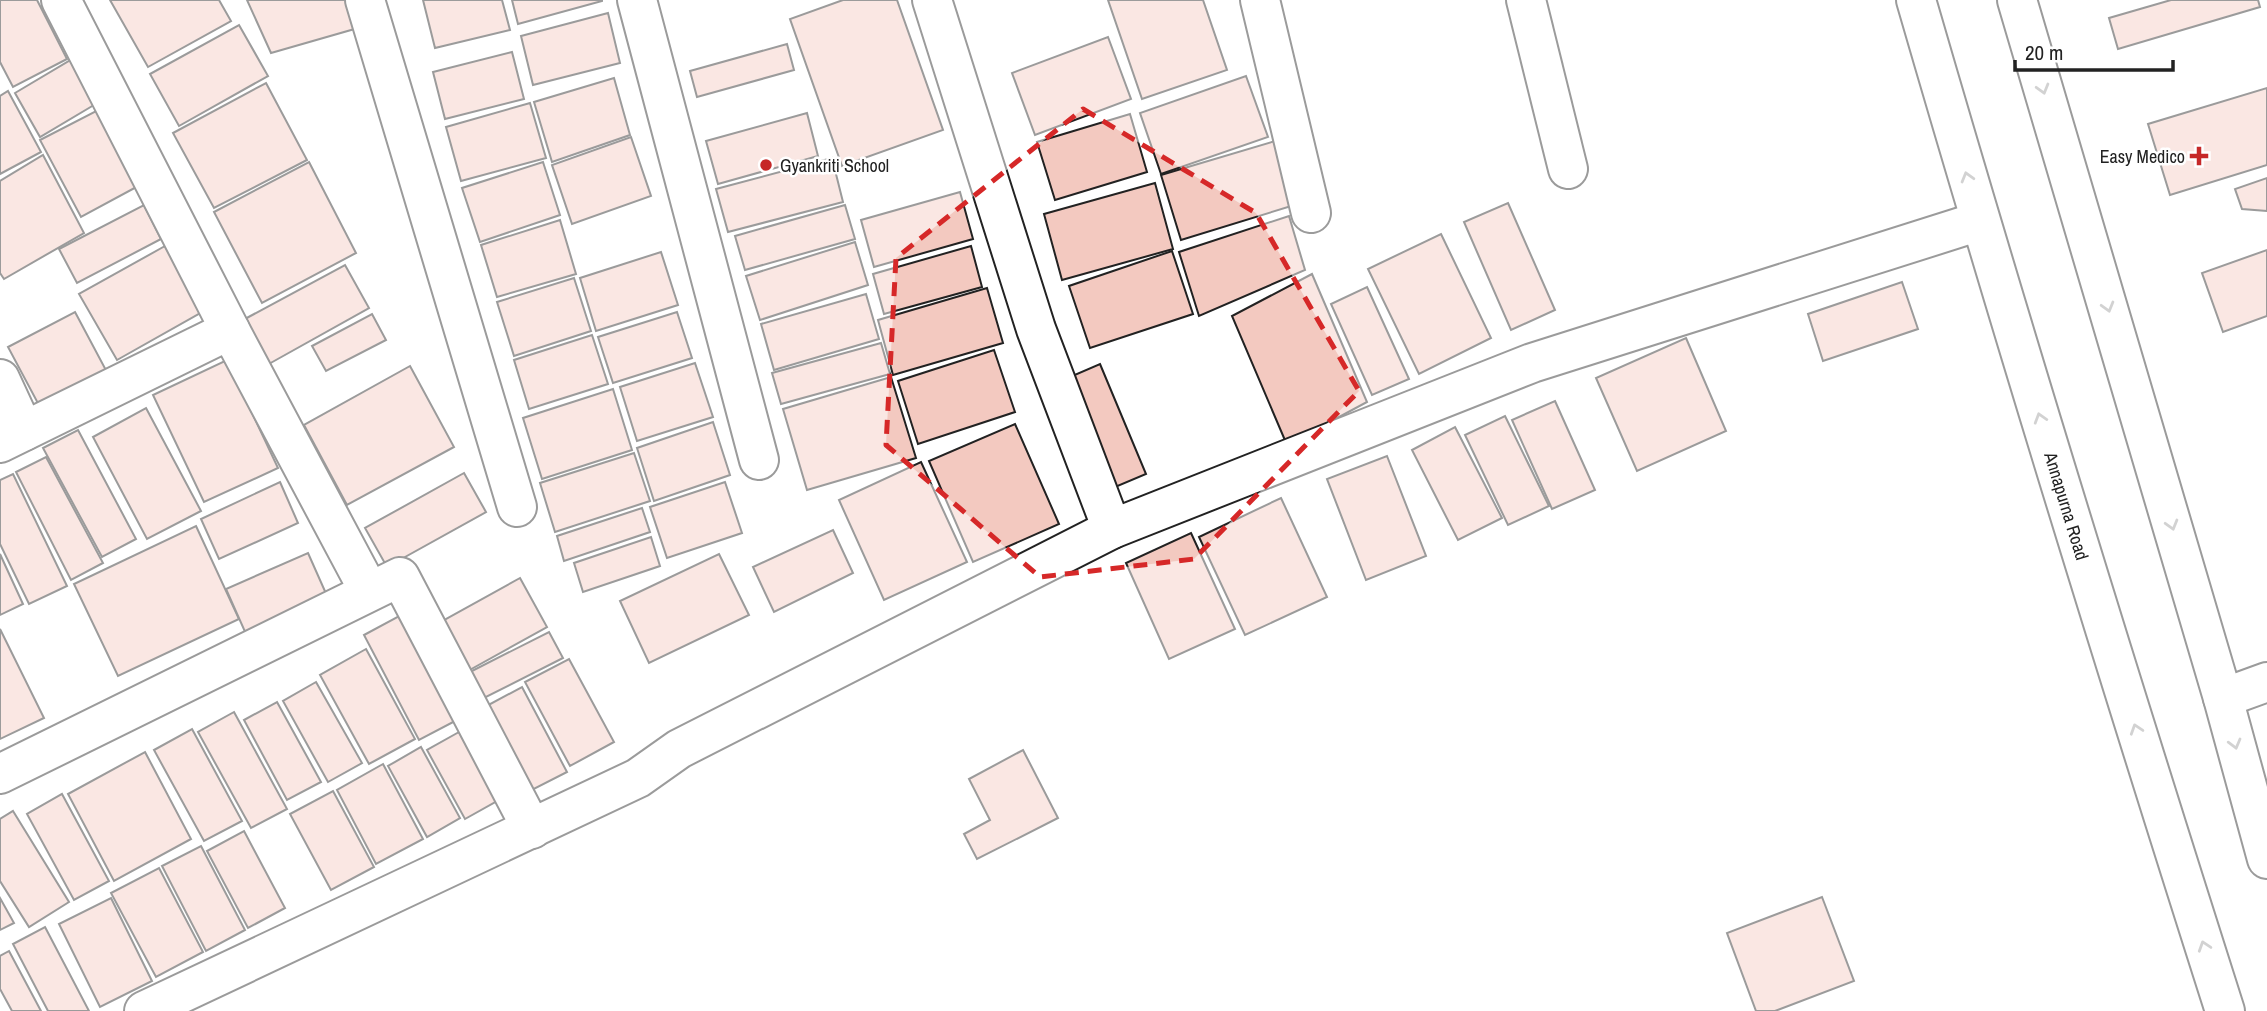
<svg xmlns="http://www.w3.org/2000/svg" width="2267" height="1011" font-family="'Archivo Narrow',sans-serif">
<rect width="100%" height="100%" fill="#fff"/>
<!-- building -->
<g fill="#f3c9c0" stroke="#222" stroke-width="2">
<path d="M0,0H37L67,59L13,87L0,62Z"/>
<path d="M110,0H219L231,21L148,67Z"/>
<path d="M247,0H349L358,28L271,53Z"/>
<path d="M423,0H502L510,30L435,48Z"/>
<path d="M512,0H602V1L518,24Z"/>
<path d="M843,0H897L943,130L842,166L790,19Z"/>
<path d="M1108,0H1203L1227,70L1142,99Z"/>
<path d="M2171,0H2258L2260,7L2118,49L2109,18Z"/>
<path d="M608,13L620,63L533,85L521,36Z"/>
<path d="M239,25L268,76L179,126L150,74Z"/>
<path d="M1108,37L1131,99L1035,135L1012,73Z"/>
<path d="M787,44L794,70L697,97L690,71Z"/>
<path d="M512,52L524,99L445,119L433,72Z"/>
<path d="M74,58L99,102L40,137L15,93Z"/>
<path d="M1246,76L1268,137L1161,174L1140,113Z"/>
<path d="M614,78L630,135L552,162L534,102Z"/>
<path d="M266,83L307,160L214,208L173,133Z"/>
<path d="M2267,88V165L2170,195L2148,124Z"/>
<path d="M8,91L41,152L0,174V96Z"/>
<path d="M530,103L546,158L461,181L446,127Z"/>
<path d="M102,108L142,184L81,217L40,140Z"/>
<path d="M807,113L818,156L718,184L706,141Z"/>
<path d="M1130,114L1147,172L1055,200L1037,142Z"/>
<path d="M631,137L651,196L572,224L552,165Z"/>
<path d="M1282,139L1301,203L1181,240L1161,175Z"/>
<path d="M43,155L84,233L4,279L0,273V181Z"/>
<path d="M832,158L843,202L728,232L716,189Z"/>
<path d="M309,162L356,253L262,303L214,212Z"/>
<path d="M543,162L560,215L480,242L462,188Z"/>
<path d="M2267,178V211L2242,209L2235,189Z"/>
<path d="M1155,183L1173,249L1062,280L1044,214Z"/>
<path d="M960,192L973,239L874,267L861,220Z"/>
<path d="M1508,203L1555,310L1511,330L1464,222Z"/>
<path d="M144,205L161,239L77,283L59,249Z"/>
<path d="M845,205L855,239L745,270L735,236Z"/>
<path d="M1289,216L1305,270L1199,316L1179,252Z"/>
<path d="M560,220L576,274L497,297L481,245Z"/>
<path d="M1441,234L1491,338L1419,374L1368,269Z"/>
<path d="M855,242L868,285L760,320L746,276Z"/>
<path d="M165,246L202,312L117,360L79,294Z"/>
<path d="M971,246L982,287L884,314L873,274Z"/>
<path d="M2267,250V316L2223,332L2202,273Z"/>
<path d="M1172,251L1193,314L1090,348L1069,286Z"/>
<path d="M661,252L678,305L596,331L580,278Z"/>
<path d="M345,265L369,308L267,365L243,320Z"/>
<path d="M1312,274L1367,402L1287,445L1232,316Z"/>
<path d="M574,278L591,331L514,356L497,302Z"/>
<path d="M1902,282L1918,329L1823,361L1808,314Z"/>
<path d="M1367,287L1409,379L1372,395L1331,304Z"/>
<path d="M987,288L1003,343L893,375L878,320Z"/>
<path d="M866,294L879,339L774,370L761,324Z"/>
<path d="M75,312L108,374L41,409L8,347Z"/>
<path d="M677,312L692,358L613,383L598,337Z"/>
<path d="M372,314L386,340L326,371L312,346Z"/>
<path d="M592,335L608,384L529,409L514,360Z"/>
<path d="M1686,338L1726,431L1637,471L1596,378Z"/>
<path d="M881,343L890,374L781,404L772,373Z"/>
<path d="M994,350L1015,412L918,444L898,381Z"/>
<path d="M227,360L278,468L204,502L153,395Z"/>
<path d="M695,363L713,417L637,441L620,387Z"/>
<path d="M1100,364L1146,474L1101,493L1056,383Z"/>
<path d="M410,366L454,447L347,505L304,425Z"/>
<path d="M891,377L916,458L807,490L783,409Z"/>
<path d="M613,389L632,450L542,479L523,418Z"/>
<path d="M1555,401L1595,490L1552,509L1512,420Z"/>
<path d="M146,408L201,511L147,539L93,437Z"/>
<path d="M1505,416L1549,506L1508,525L1465,435Z"/>
<path d="M713,422L730,475L654,501L637,448Z"/>
<path d="M1015,424L1059,524L973,562L929,461Z"/>
<path d="M1455,427L1502,518L1458,540L1412,450Z"/>
<path d="M78,430L136,539L102,557L43,448Z"/>
<path d="M634,453L650,501L555,532L540,483Z"/>
<path d="M1387,456L1426,556L1366,580L1327,479Z"/>
<path d="M46,457L103,563L71,580L16,472Z"/>
<path d="M921,462L967,562L884,600L839,500Z"/>
<path d="M464,473L486,512L387,567L365,528Z"/>
<path d="M13,474L67,586L29,604L0,544V480Z"/>
<path d="M280,482L298,523L219,559L201,519Z"/>
<path d="M725,482L742,533L667,558L650,507Z"/>
<path d="M1281,498L1327,597L1245,635L1199,537Z"/>
<path d="M642,508L650,532L564,561L557,536Z"/>
<path d="M196,526L239,619L118,676L74,584Z"/>
<path d="M833,530L853,573L774,612L753,567Z"/>
<path d="M1191,533L1235,629L1169,659L1126,563Z"/>
<path d="M651,537L660,566L583,592L574,563Z"/>
<path d="M308,553L328,598L246,634L226,589Z"/>
<path d="M0,554L23,604L0,615Z"/>
<path d="M719,554L749,615L649,663L620,601Z"/>
<path d="M520,578L547,627L466,672L439,623Z"/>
<path d="M401,615L457,720L419,740L364,635Z"/>
<path d="M0,629L44,718L0,739Z"/>
<path d="M549,632L563,658L482,699L468,673Z"/>
<path d="M366,649L415,739L369,764L320,675Z"/>
<path d="M569,659L614,742L570,766L525,682Z"/>
<path d="M316,682L362,763L328,782L283,701Z"/>
<path d="M522,687L567,772L524,794L481,709Z"/>
<path d="M277,702L321,782L287,800L244,720Z"/>
<path d="M234,712L287,809L251,828L198,732Z"/>
<path d="M192,729L242,821L204,841L154,750Z"/>
<path d="M459,732L497,801L465,819L427,750Z"/>
<path d="M421,747L460,818L427,837L388,766Z"/>
<path d="M1023,750L1058,818L977,859L964,834L990,820L969,779Z"/>
<path d="M145,752L191,839L114,881L68,794Z"/>
<path d="M383,764L423,839L376,864L337,790Z"/>
<path d="M333,791L374,867L331,890L290,814Z"/>
<path d="M62,794L109,881L74,900L27,814Z"/>
<path d="M13,811L69,902L29,927L0,881V819Z"/>
<path d="M244,831L285,908L248,928L207,851Z"/>
<path d="M201,846L245,930L206,951L162,866Z"/>
<path d="M159,868L203,952L156,977L111,893Z"/>
<path d="M1822,897L1854,981L1775,1011H1756L1727,933Z"/>
<path d="M0,898L14,923L0,930Z"/>
<path d="M111,898L152,981L100,1007L59,924Z"/>
<path d="M45,927L89,1011H48L13,944Z"/>
<path d="M9,951L41,1011H12L0,989V956Z"/>
</g>
<g fill="none" stroke-linecap="round" stroke-linejoin="round">
<defs>
<g id="minor">
<path d="M61,0L230,330L369,591"/>
<path d="M365,0L517,507"/>
<path d="M637,0L759,460"/>
<path d="M932,0L1036,329L1112,529"/>
<path d="M1260,0L1311,213"/>
<path d="M1526,0L1568,169"/>
<path d="M0,379L24,431"/>
<path d="M0,443L230,330"/>
<path d="M2223,698L2267,682"/>
<path d="M0,774L400,577L532,829"/>
<path d="M144,1011L638,778L679,749L1112,529L1532,363L1980,221"/>
</g>
<g id="major">
<path id="s1" d="M1916,0C2014,338 2118,675 2225,1011"/>
<path d="M2017,0L2223,698L2267,859"/>
</g>
</defs>
<!-- minor casing -->
<use href="#minor" stroke="#222" stroke-width="42"/>
<!-- major casing -->
<use href="#major" stroke="#222" stroke-width="42"/>
<!-- minor -->
<use href="#minor" stroke="#fff" stroke-width="38"/>
<!-- major -->
<use href="#major" stroke="#fff" stroke-width="38"/>
</g>
<!-- one-way arrows -->
<defs><path id="oneway-chevron" d="M-2-3.5L2.5 0L-2 3.5" fill="none" stroke-width="1.6" stroke-linecap="round" stroke-linejoin="round" transform="scale(1.75)"/></defs>
<g stroke="#9c9c9c">
<use href="#oneway-chevron" transform="translate(2043 89) rotate(74)"/>
<use href="#oneway-chevron" transform="translate(1967 177) rotate(-106)"/>
<use href="#oneway-chevron" transform="translate(2108 307) rotate(74)"/>
<use href="#oneway-chevron" transform="translate(2040 418) rotate(-107)"/>
<use href="#oneway-chevron" transform="translate(2172 525) rotate(74)"/>
<use href="#oneway-chevron" transform="translate(2136 729) rotate(-108)"/>
<use href="#oneway-chevron" transform="translate(2235 744) rotate(75)"/>
<use href="#oneway-chevron" transform="translate(2204 946) rotate(-108)"/>
</g>
<!-- marked area -->
<path d="M0 0H2267V1011H0ZM1083,109L1256,213L1359,391L1194,559L1040,577L886,445L896,258Z" fill="#fff" fill-opacity=".55" fill-rule="evenodd"/>
<path fill="none" stroke="#d62828" stroke-width="5" stroke-dasharray="14 9" stroke-linejoin="round" d="M1083,109L1256,213L1359,391L1194,559L1040,577L886,445L896,258Z"/>
<!-- markers -->
<g fill="#c62828" stroke="#fff" stroke-width="2.5">
<path d="M2195.5 145.5h7v7h7v7h-7v7h-7v-7h-7v-7h7z"/>
<circle cx="766" cy="165" r="7"/>
</g>
<g text-anchor="middle" dominant-baseline="central" stroke-width="5" stroke-linejoin="round" paint-order="stroke">
<!-- poi labels -->
<g font-size="18" fill="#222" stroke="#fff" text-anchor="end">
<text x="2185" y="156">Easy Medico</text>
<text x="780" y="165" text-anchor="start">Gyankriti School</text>
</g>
<!-- street labels -->
<g font-size="18" fill="#222" stroke="#fff">
<text stroke="none"><textPath href="#s1" startOffset="528">Annapurna Road</textPath></text>
</g>
</g>
<!-- scale -->
<path d="M2015 60v10h158v-10" fill="none" stroke="#222222" stroke-width="3.5"/>
<text x="2025" y="60" font-size="21" fill="#222222" stroke="#ffffff" stroke-width="5" paint-order="stroke">20 m</text>
</svg>
